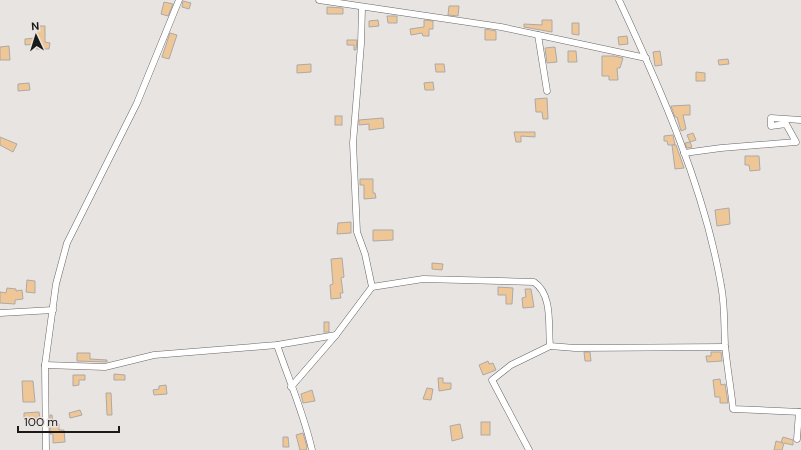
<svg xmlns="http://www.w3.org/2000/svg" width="801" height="450" font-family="'DM Sans',sans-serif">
<rect width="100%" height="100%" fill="#e8e4e2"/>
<!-- building -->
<g fill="#efc796" stroke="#aca9a7">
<path d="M183,1L191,3L189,9L182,7Z"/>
<path d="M164,2L173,4L168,16L161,14Z"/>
<path d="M449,6H459L458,16L448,15Z"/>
<path d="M327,7L343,8V14H327Z"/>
<path d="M387,16H397V23H388Z"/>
<path d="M378,20L379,26L369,27V21Z"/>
<path d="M424,20L433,21V29H429V36H423L422,33L411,35L410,29L424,27Z"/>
<path d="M542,20H552V32L524,27V24L542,25Z"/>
<path d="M572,23H579V35L572,34Z"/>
<path d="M36,26H45V42L50,43L49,49H36V44L25,45V39L36,38Z"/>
<path d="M485,29L496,31V40H485Z"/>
<path d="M170,33L177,35L169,59L162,57Z"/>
<path d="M627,36L628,44L619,45L618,37Z"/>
<path d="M347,40H357L356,50H354V45H347Z"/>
<path d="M9,46L10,60H0V47Z"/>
<path d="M555,47L557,62L547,63L545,48Z"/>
<path d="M568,51H576L577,62H568Z"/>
<path d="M660,51L662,65L655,66L653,52Z"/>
<path d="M602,56H614L623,58L620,68H617L618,80H609V76H602Z"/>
<path d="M728,59L729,64L719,65L718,60Z"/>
<path d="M311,64V72L297,73V65Z"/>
<path d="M435,64H444L445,72H436Z"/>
<path d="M696,72L705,73V81H696Z"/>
<path d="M433,82L434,90H425L424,83Z"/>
<path d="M29,83L30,90L18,91V84Z"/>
<path d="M547,98L548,119H543L542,112H536L535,99Z"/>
<path d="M690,105V115H683L686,129L681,131L677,117H675L671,106Z"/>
<rect x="335" y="116" width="7" height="9"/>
<path d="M383,118L384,128L369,130V124L359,125V120Z"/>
<path d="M514,132H535V137L521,136V142H516Z"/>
<path d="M693,133L696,140L690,142L692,147L687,148L685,143L690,142L687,135Z"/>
<path d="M673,135L675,145H668L667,141H664V136Z"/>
<path d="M0,137L17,144L13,152L0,145Z"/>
<path d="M672,145H676L684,168L675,169Z"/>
<path d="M745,156H759L760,170L750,171L749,165H745Z"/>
<path d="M360,179H373V193H375L376,198L364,199V185H360Z"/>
<path d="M729,208L730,224L717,226L715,210Z"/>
<path d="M351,222V233L337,234L338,223Z"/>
<path d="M373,230H393V240L373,241Z"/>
<path d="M342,258L344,277L341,278L343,293H340L341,298L331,299L330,285L333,284L331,259Z"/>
<path d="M432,263L443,264L442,270L432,269Z"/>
<path d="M27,280L35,281V293L26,292Z"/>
<path d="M498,287L513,288L512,304H506V295H498Z"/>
<path d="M7,288L16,289V291L22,290L23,299L15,300V304L0,303V292L6,293Z"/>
<path d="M525,289H531L534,307L523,308L522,298L526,297Z"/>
<rect x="324" y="322" width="5" height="10"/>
<path d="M584,352H590L591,361H585Z"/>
<path d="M711,352H721L722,361L707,362L706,356H711Z"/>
<path d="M77,353H90V359L107,360V362L77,361Z"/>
<path d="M488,361L489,364L493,363L496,370L483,375L479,365Z"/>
<path d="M114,374L125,375V380H114Z"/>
<path d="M73,375H85V380H79V385L73,386Z"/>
<path d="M438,378H443V383H451V389L439,391Z"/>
<path d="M720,379L721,385L725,384L728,403H720V397H715L713,380Z"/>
<path d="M22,381H33L35,402H23Z"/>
<path d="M166,385L167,394L154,395L153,390L159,389V386Z"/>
<path d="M427,388L433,389L431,400L423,399Z"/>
<path d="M312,390L315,401L303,403L301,394Z"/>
<path d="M106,393H111L112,415H107Z"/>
<path d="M80,410L82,415L70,418L69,413Z"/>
<path d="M39,412L40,418L24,420V413Z"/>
<path d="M50,415H52L53,424H59V430H64L65,442L53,443V434H50Z"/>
<rect x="481" y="422" width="9" height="13"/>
<path d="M460,424L463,438L452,441L450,426Z"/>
<path d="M303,433L307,447L306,450H300L296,435Z"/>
<path d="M283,437H288L289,447H283Z"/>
<path d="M783,437L793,440V445L784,443L782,450H774L776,441L783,443L781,442Z"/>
</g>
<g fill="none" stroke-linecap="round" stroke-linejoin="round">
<defs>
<g id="street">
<path d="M319,0L501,27L646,58"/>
<path d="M619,0C661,90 704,187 721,285C725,305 724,326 725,345C727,367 731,388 733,409L801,412"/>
<path d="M362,8L361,44L353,143L357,232L365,254L372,287"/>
<path d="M538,35L547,91"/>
<path d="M684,153L721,148L796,142L786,124L771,126V118L801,120"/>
<path d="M0,313L53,310"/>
<path d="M277,345C289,380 304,414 312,450"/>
<path d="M45,365L105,367L154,355L277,345L336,335L372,287L423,279L534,282C553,295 548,325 550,346L575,348L725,347"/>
<path d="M291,387L336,335"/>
<path d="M797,439L799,412"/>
<path d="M46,450L45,365L56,284L67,243L137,103L179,0"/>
<path d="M529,450L492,380L511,365L550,346"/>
</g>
</defs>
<!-- street casing -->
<use href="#street" stroke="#686563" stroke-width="7"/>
<!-- street -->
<use href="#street" stroke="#fff" stroke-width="6"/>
</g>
<!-- north arrow -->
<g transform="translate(36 36) rotate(356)" stroke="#e8e4e2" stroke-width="3" paint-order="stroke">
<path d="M0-3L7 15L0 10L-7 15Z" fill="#1b1a19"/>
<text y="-6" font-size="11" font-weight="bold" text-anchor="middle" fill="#1b1a19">N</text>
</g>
<!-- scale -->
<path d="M18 426v6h101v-6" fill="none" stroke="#1b1a19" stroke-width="2"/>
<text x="24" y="426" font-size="12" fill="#1b1a19" stroke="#e8e4e2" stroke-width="3" paint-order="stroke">100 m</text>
</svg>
